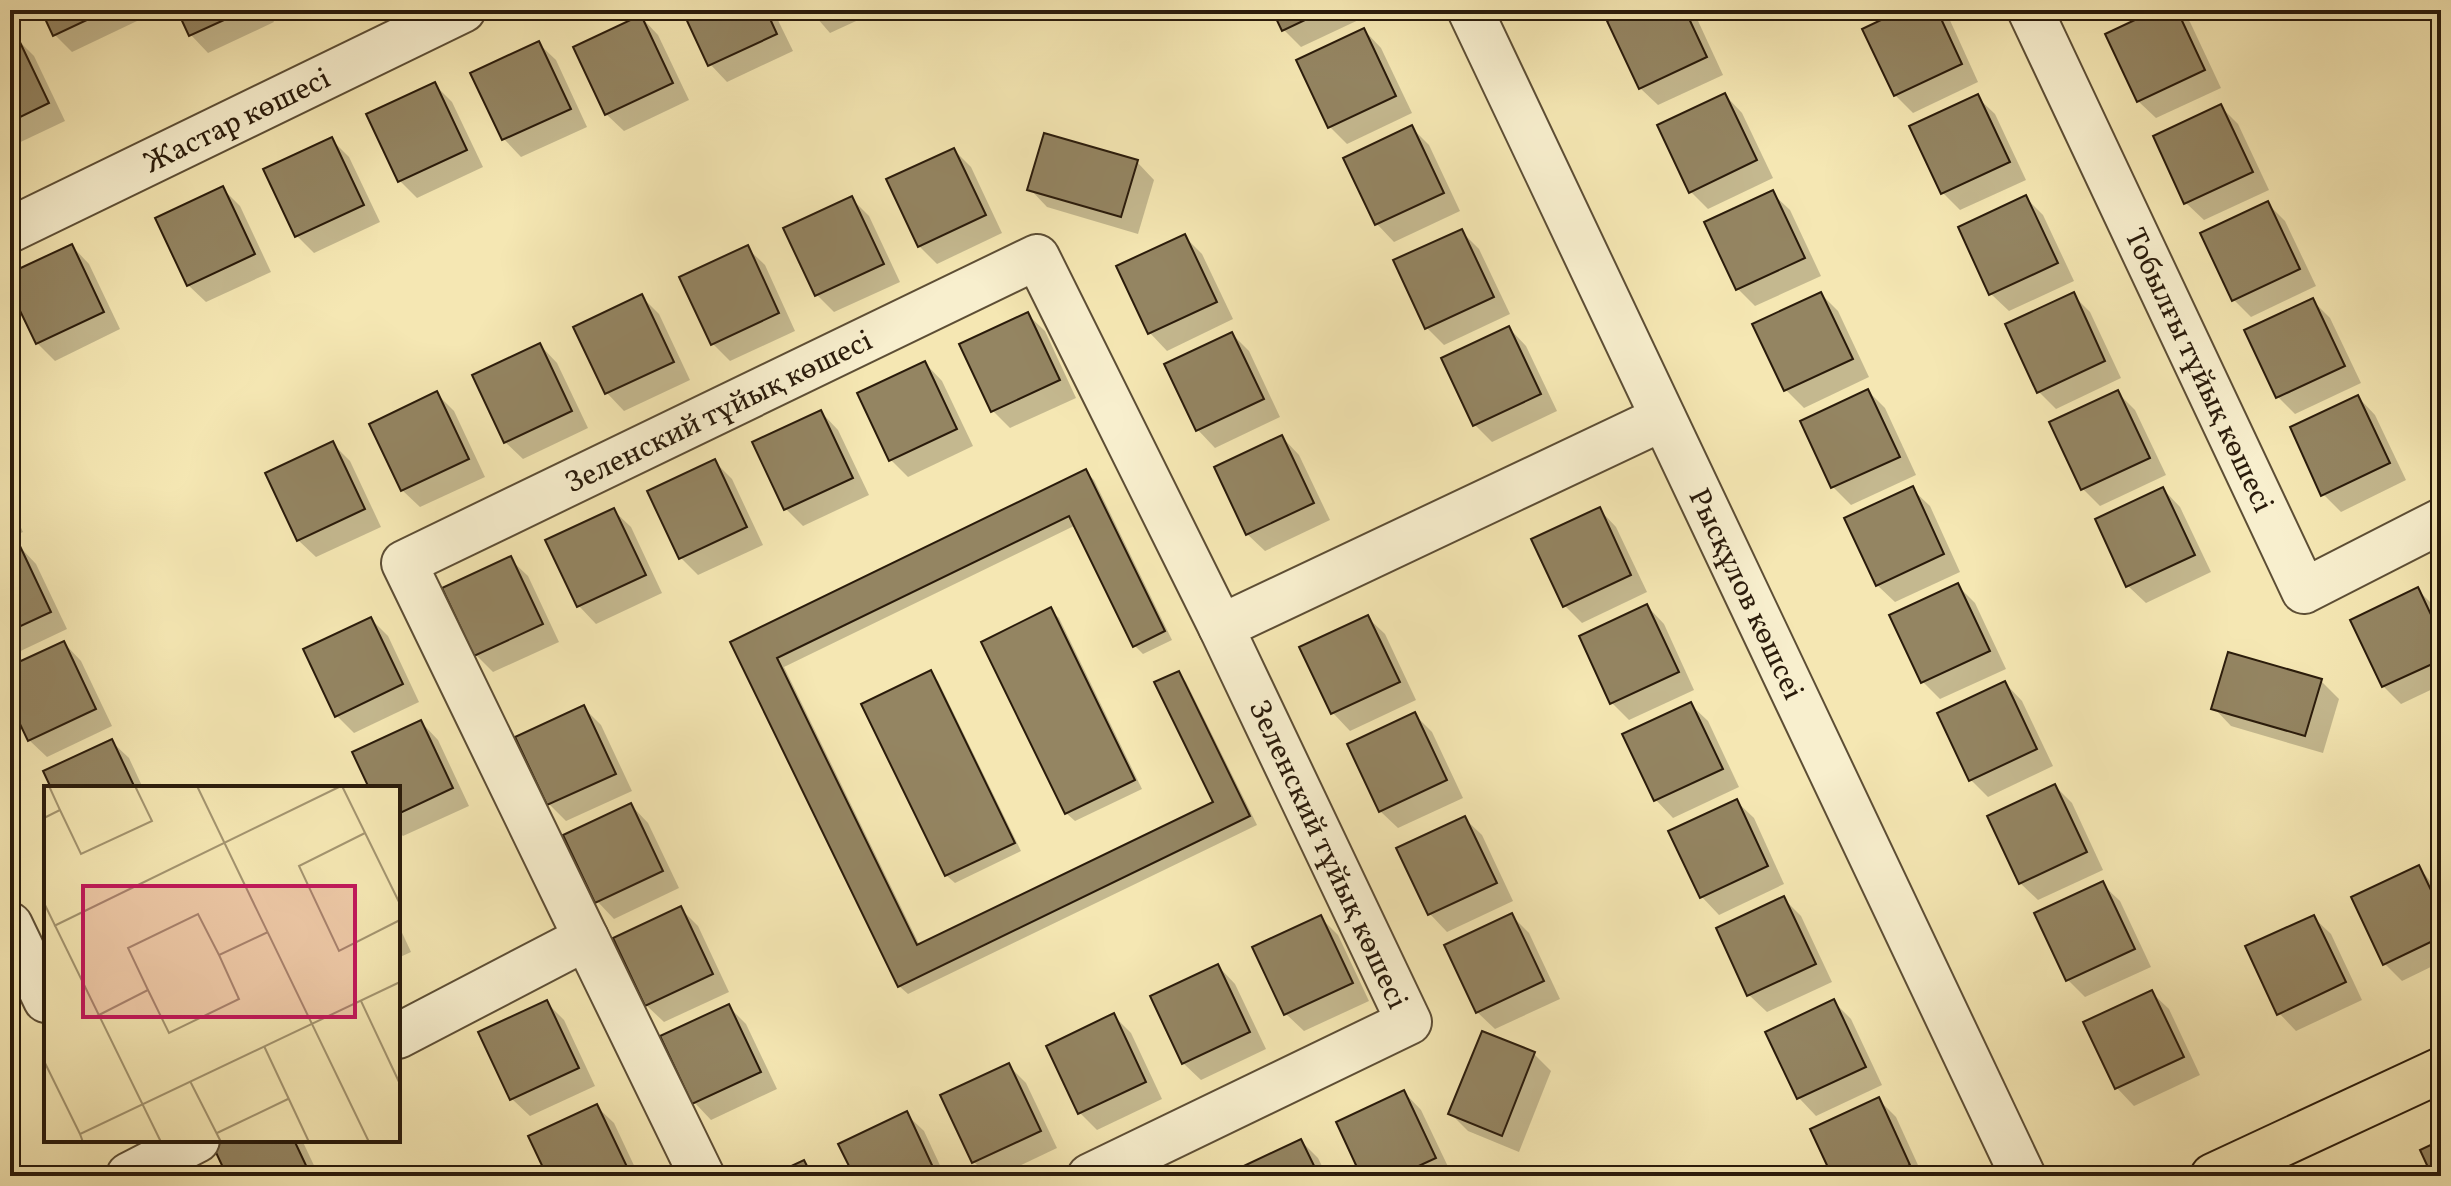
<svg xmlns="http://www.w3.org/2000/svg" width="2451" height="1186" font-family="Vollkorn,serif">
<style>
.shadow{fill:#0003}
.building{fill:#948562;stroke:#2a1b0b;stroke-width:2}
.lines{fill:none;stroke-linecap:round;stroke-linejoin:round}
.minor-casing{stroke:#5d4e35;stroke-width:48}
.major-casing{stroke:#2a1b0b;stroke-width:48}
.minor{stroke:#f8efce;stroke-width:44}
.major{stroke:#f5e7b3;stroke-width:44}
.labels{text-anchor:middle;stroke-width:8;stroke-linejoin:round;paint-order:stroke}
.street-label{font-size:30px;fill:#2a1b0b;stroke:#f8efce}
.inset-road{fill:none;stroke:#a49570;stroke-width:2}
.view{fill:#c2185b;fill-opacity:0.15;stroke:#c2185b;stroke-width:4}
.inset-edge{fill:none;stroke:#2a1b0b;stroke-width:4}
</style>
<rect width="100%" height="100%" fill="#f5e7b3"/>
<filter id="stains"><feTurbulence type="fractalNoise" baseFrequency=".0025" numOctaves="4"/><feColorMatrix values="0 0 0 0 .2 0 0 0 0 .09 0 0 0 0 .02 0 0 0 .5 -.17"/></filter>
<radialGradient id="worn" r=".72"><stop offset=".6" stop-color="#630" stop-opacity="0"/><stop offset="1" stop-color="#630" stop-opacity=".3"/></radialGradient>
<g class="shadow">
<path d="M43,10H132L137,21L72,52L55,35Z"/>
<path d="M179,10H268L274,22L208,53L191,35Z"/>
<path d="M684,10H773L793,51L727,82L710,64Z"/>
<path d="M810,10H880L830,33Z"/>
<path d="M1275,10H1364L1367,16L1301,47L1284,30Z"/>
<path d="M1636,10H1693L1723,75L1658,105L1640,88Z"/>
<path d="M1906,10H1941L1948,16L1978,82L1913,113L1895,95Z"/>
<path d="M2097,10H2132L2108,21Z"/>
<path d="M2161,10H2178L2190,22L2221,88L2156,118L2138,101Z"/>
<path d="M641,17L658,35L689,100L624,131L606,114Z"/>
<path d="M1364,30L1381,48L1412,113L1347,144L1329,126Z"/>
<path d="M16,38L34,56L65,121L10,147V41Z"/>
<path d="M538,43L556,60L587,127L521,157L504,139L473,74Z"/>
<path d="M434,84L452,102L483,167L417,198L400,181Z"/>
<path d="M1725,95L1742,113L1773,178L1708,209L1690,191Z"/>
<path d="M1977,97L1995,114L2026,180L1960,210L1943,193Z"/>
<path d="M2221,107L2238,124L2269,190L2204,220L2186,203Z"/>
<path d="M1411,127L1429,145L1460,211L1394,242L1377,224L1346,159Z"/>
<path d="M331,139L349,157L380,222L314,253L297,236Z"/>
<path d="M954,150L971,167L1002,233L937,264L919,246Z"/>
<path d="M1137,162L1154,180L1138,234L1047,207L1030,189Z"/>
<path d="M223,189L240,206L271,272L206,302L188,285Z"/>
<path d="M1772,193L1790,210L1821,276L1755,306L1738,289Z"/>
<path d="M851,198L869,216L900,282L834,312L817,295Z"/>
<path d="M2026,198L2043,215L2074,281L2009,311L1991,294L1960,228Z"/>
<path d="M2268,204L2285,221L2316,286L2251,317L2234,300Z"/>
<path d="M1461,231L1479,249L1510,314L1444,345L1427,328Z"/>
<path d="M1184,236L1202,254L1233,319L1167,351L1150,333L1119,267Z"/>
<path d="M72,246L89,264L120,329L55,361L37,343L10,285V275Z"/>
<path d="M747,248L765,265L795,331L730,361L713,344Z"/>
<path d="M1821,294L1838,311L1869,377L1804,408L1786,390L1755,325Z"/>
<path d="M2073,295L2090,312L2121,378L2056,409L2039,392Z"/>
<path d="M642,297L659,314L690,380L624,411L607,393L576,328Z"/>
<path d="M2312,300L2330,318L2361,383L2295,414L2278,397Z"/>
<path d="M1027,314L1045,331L1076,398L1010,428L993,411Z"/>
<path d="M1509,328L1526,346L1557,411L1492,442L1474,424Z"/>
<path d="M1232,334L1249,351L1280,417L1215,448L1198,430Z"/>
<path d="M540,345L557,363L588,428L523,459L505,442Z"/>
<path d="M925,363L942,381L973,446L908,477L890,459Z"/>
<path d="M1868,391L1885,408L1916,475L1851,505L1833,487L1802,422Z"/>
<path d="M2117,392L2135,410L2166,475L2100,506L2083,489Z"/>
<path d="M437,394L454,411L485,477L420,507L402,490Z"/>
<path d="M2358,397L2375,415L2406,480L2341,512L2323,494Z"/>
<path d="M821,412L838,430L869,495L803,526L786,509Z"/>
<path d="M1282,437L1299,455L1330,520L1265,551L1247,534Z"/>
<path d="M333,444L350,461L381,527L316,557L298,540Z"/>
<path d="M715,462L732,479L763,545L698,575L681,558Z"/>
<path d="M1086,472L1094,480L1172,640L1143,654L1134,645L1076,525L784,667L920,946L1215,803L1178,673L1186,682L1257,825L908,994L899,986L732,643Z"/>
<path d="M1912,489L1930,506L1960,572L1895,602L1877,585Z"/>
<path d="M2163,489L2180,507L2211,572L2146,603L2128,586Z"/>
<path d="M10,505L23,532L10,538Z"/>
<path d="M1599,509L1616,527L1647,592L1582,623L1565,606Z"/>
<path d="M613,510L631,527L662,593L596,624L579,606L548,541Z"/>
<path d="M19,546L36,564L67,629L10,656V550Z"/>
<path d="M510,559L528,576L559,642L493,672L476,655Z"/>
<path d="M1958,586L1975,603L2006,669L1940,699L1923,682Z"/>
<path d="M2418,590L2435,607L2441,619V685L2401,704L2383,686Z"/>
<path d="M1647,606L1664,624L1694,690L1629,720L1612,703Z"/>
<path d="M1050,610L1059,618L1142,789L1075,821L1066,813Z"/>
<path d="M1367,617L1385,634L1416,700L1350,731L1333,713Z"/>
<path d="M371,619L388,636L419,702L354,733L336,715Z"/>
<path d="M64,643L81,661L112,726L47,757L29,740L10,698V669Z"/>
<path d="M930,673L938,681L1021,851L955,883L946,875Z"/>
<path d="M2321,681L2339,699L2323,753L2231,726L2214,708Z"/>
<path d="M2005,683L2022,701L2053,766L1988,797L1971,780Z"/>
<path d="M1690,704L1708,721L1739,787L1673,818L1656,800L1625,735Z"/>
<path d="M584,708L601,725L632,791L566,821L549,804Z"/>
<path d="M1415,715L1432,732L1463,798L1398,828L1380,811Z"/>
<path d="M421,722L438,740L469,806L403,836L398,831V788H372Z"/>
<path d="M111,741L129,758L143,788H54Z"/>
<path d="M2055,786L2072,803L2103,870L2038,900L2020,883Z"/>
<path d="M1736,801L1754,818L1784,884L1719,915L1702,897Z"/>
<path d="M631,805L648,823L679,888L614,919L597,901Z"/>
<path d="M1464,818L1482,835L1513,901L1447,932L1430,914L1399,849Z"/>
<path d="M2419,867L2441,895V962L2402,981L2384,963Z"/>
<path d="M2102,884L2120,901L2151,967L2085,997L2068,980Z"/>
<path d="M1784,899L1801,916L1832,982L1767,1012L1749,995Z"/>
<path d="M681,909L698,926L729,992L664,1022L646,1005Z"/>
<path d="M1512,916L1529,933L1560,999L1495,1029L1477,1012Z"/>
<path d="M2313,917L2331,934L2362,1000L2296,1031L2279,1013Z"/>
<path d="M1321,918L1338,935L1369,1001L1304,1031L1286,1014L1255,948Z"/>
<path d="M398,924L411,952L398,958Z"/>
<path d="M1218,966L1235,984L1266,1049L1201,1080L1183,1063Z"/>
<path d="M2151,992L2169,1009L2200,1075L2134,1106L2117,1088Z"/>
<path d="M1833,1001L1851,1019L1882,1085L1816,1116L1799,1098L1768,1033Z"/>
<path d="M547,1003L564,1020L595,1086L530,1116L512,1099Z"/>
<path d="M728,1006L746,1024L777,1089L711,1120L694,1102Z"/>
<path d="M1114,1016L1131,1033L1162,1099L1097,1130L1079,1112Z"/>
<path d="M1534,1054L1551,1071L1519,1152L1468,1131L1451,1114Z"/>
<path d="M1008,1065L1026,1083L1057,1148L998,1176H988L974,1162Z"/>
<path d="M1404,1092L1421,1110L1452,1175L1363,1176Z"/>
<path d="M1879,1100L1896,1117L1923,1176H1834Z"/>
<path d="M596,1106L614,1123L639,1176H549Z"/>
<path d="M906,1114L924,1131L945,1176H856Z"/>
<path d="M226,1140H302L319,1176H229Z"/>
<path d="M1301,1141L1318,1158L1327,1176H1238Z"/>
<path d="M10,1158L18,1176H10Z"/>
<path d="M420,1170L425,1176H407Z"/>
</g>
<g class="building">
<path d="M41,10H108L53,36Z"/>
<path d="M177,10H246L189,36Z"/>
<path d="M682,10H766L777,34L708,66Z"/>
<path d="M1272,10H1326L1282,31Z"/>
<path d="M1631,10H1685L1707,57L1639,89L1607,21Z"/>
<path d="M1902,10H1937L1962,64L1894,96L1862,29Z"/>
<path d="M2156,10H2177L2205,70L2137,102L2105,34Z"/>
<path d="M641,15L673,83L605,115L573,47Z"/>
<path d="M1364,28L1396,96L1328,128L1296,60Z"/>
<path d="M17,36L49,103L10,122V39Z"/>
<path d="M539,41L571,109L502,140L470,73Z"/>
<path d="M435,82L467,150L398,182L366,114Z"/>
<path d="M1725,93L1757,160L1689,193L1657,125Z"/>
<path d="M1978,94L2010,162L1941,194L1909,126Z"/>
<path d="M2221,104L2253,172L2184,204L2153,136Z"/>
<path d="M1412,125L1444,193L1375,225L1343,158Z"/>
<path d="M1044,133L1138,160L1121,217L1027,190Z"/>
<path d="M332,137L364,205L295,237L263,169Z"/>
<path d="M954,148L986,215L918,247L886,179Z"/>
<path d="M223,186L255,254L187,286L155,218Z"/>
<path d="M1773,190L1805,258L1736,290L1704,222Z"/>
<path d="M2026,195L2058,263L1989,295L1958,227Z"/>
<path d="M852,196L884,264L815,296L783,228Z"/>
<path d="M2268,201L2300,269L2232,301L2200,233Z"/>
<path d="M1462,229L1494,297L1425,329L1393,260Z"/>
<path d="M1185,234L1217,302L1148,334L1116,266Z"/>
<path d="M72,244L104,312L36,344L10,290V273Z"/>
<path d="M748,245L779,313L711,345L679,277Z"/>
<path d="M1821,292L1853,359L1784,391L1752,324Z"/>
<path d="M2074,292L2105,361L2037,393L2005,324Z"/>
<path d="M642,294L674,362L605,394L573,327Z"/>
<path d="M2313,298L2345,366L2276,398L2244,330Z"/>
<path d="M1028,312L1060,380L991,412L959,344Z"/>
<path d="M1509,326L1541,394L1473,426L1441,358Z"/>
<path d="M1232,332L1264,399L1196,431L1164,364Z"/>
<path d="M540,343L572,411L504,443L472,375Z"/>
<path d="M925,361L957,429L889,461L857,393Z"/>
<path d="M1868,389L1900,457L1831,488L1800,421Z"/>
<path d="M2118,390L2150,458L2081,490L2049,422Z"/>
<path d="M437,391L469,459L401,491L369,424Z"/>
<path d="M2358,395L2390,463L2321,496L2290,427Z"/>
<path d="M821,410L853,478L784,510L752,442Z"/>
<path d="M1282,435L1314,503L1246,535L1214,467Z"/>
<path d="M333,441L365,509L297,541L265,473Z"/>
<path d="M715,459L747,527L679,559L647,491Z"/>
<path d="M1086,469L1165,631L1133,647L1069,516L777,658L917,945L1213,802L1154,682L1179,671L1250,816L898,987L730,642Z"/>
<path d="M1913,486L1944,554L1876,586L1844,518Z"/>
<path d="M2163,487L2195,555L2126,587L2095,519Z"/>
<path d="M1600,507L1631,575L1563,607L1531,539Z"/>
<path d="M614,508L646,575L577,607L545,540Z"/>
<path d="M19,544L51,612L10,631V548Z"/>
<path d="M511,556L543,624L474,656L442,588Z"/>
<path d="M1958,583L1990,651L1921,683L1889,615Z"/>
<path d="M2418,587L2441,636V660L2382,687L2350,620Z"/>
<path d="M1647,604L1679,672L1610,704L1579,636Z"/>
<path d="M1051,607L1135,780L1065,814L981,642Z"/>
<path d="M1368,615L1400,682L1331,714L1299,647Z"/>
<path d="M371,617L403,684L335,717L303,649Z"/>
<path d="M64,641L96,709L28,741L10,703V666Z"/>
<path d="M2228,652L2322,679L2305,736L2211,709Z"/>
<path d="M931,670L1015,843L945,876L861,704Z"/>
<path d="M2005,681L2037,749L1969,781L1937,713Z"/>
<path d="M1691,702L1723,769L1654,801L1622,734Z"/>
<path d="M584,705L616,774L547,805L515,737Z"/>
<path d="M1415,712L1447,780L1379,812L1347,744Z"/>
<path d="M421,720L453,788L398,814V788H369L352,752Z"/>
<path d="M112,739L135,788H51L43,771Z"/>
<path d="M2055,784L2087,852L2019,884L1987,816Z"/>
<path d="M1737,799L1768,866L1700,898L1668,831Z"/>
<path d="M631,803L663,871L595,903L563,835Z"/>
<path d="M1465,816L1497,883L1428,915L1396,848Z"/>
<path d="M2419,865L2441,911V937L2383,965L2351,897Z"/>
<path d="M2103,881L2135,949L2066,981L2034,913Z"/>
<path d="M1784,896L1816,964L1747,996L1716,928Z"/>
<path d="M681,906L713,974L645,1006L613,938Z"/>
<path d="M1512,913L1544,981L1476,1013L1444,945Z"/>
<path d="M1321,915L1353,983L1284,1015L1252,947Z"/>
<path d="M2314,915L2346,982L2277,1015L2245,946Z"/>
<path d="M1218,964L1250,1032L1182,1064L1150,996Z"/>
<path d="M2152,990L2184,1057L2115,1089L2083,1022Z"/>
<path d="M1834,999L1866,1067L1797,1099L1765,1032Z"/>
<path d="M547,1000L579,1068L510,1100L478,1032Z"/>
<path d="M729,1004L761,1072L692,1104L660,1036Z"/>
<path d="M1114,1013L1146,1082L1078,1114L1046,1046Z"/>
<path d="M1482,1031L1535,1052L1502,1136L1448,1114Z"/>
<path d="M1009,1063L1041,1131L972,1163L940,1095Z"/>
<path d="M1404,1090L1436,1158L1397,1176H1361L1336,1122Z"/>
<path d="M1879,1097L1910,1165L1887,1176H1832L1810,1129Z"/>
<path d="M597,1104L629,1171L619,1176H547L528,1136Z"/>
<path d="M907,1111L937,1176H854L838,1144Z"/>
<path d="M1301,1139L1319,1176H1235L1233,1171Z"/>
<path d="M221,1140H294L311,1176H227L212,1144Z"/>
<path d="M2441,1140V1176H2432L2420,1150Z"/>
<path d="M804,1160L812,1176H770Z"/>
</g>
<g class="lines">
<defs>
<g id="minor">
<path id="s1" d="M1470,10L2023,1176"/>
<path id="s2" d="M2030,10L2304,591L2441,521"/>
<path id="s3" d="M10,230L463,10"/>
<path d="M10,925L46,1000"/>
<path d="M586,938L702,1176"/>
<path id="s4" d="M398,1036L586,938L404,563L1037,257L1221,627"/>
<path d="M129,1175L197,1140"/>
<path d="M1090,1176L1409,1022L1221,627L1663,418"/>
</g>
<path id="major" d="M2213,1176L2441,1070"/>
</defs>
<use href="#minor" class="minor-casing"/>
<use href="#major" class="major-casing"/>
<use href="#minor" class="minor"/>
<use href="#major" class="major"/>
</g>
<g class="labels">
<g class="street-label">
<text dy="10" stroke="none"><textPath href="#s3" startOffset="252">Жастар көшесі</textPath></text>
<text dy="10" stroke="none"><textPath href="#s2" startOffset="398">Тобылғы тұйық көшесі</textPath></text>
<text dy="10" stroke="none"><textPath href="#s4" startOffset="978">Зеленский тұйық көшесі</textPath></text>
<text dy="10" stroke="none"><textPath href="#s1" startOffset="646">Рысқұлов көшсеі</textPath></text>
<text transform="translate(1329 854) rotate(65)" y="10">Зеленский тұйық көшесі</text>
</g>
</g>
<g transform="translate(44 786)">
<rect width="356" height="356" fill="#f5e7b3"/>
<path class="inset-road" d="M153,0L325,356M298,0L356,118M16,24L37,68L108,35L91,0M0,32L16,24L5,0M321,47L255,80L295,165L356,134M0,117L117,356M10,140L297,0M104,204L125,247L195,213L175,169L224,146M317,215L356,298M53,230L104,204L84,162L154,128L175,169M220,260L265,356M0,275L36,348M146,295L177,356M173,347L244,313M39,356L36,348L356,196"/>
<path class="view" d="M39,100H311V231H39Z"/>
<rect width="356" height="356" class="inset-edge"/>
</g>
<rect width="2451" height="1186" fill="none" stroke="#f5e7b3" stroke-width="40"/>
<rect x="12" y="12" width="2427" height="1162" fill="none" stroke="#2a1b0b" stroke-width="4"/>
<rect x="20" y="20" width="2411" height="1146" fill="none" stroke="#2a1b0b" stroke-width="2"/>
<rect width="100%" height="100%" filter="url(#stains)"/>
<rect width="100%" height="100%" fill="url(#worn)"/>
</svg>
